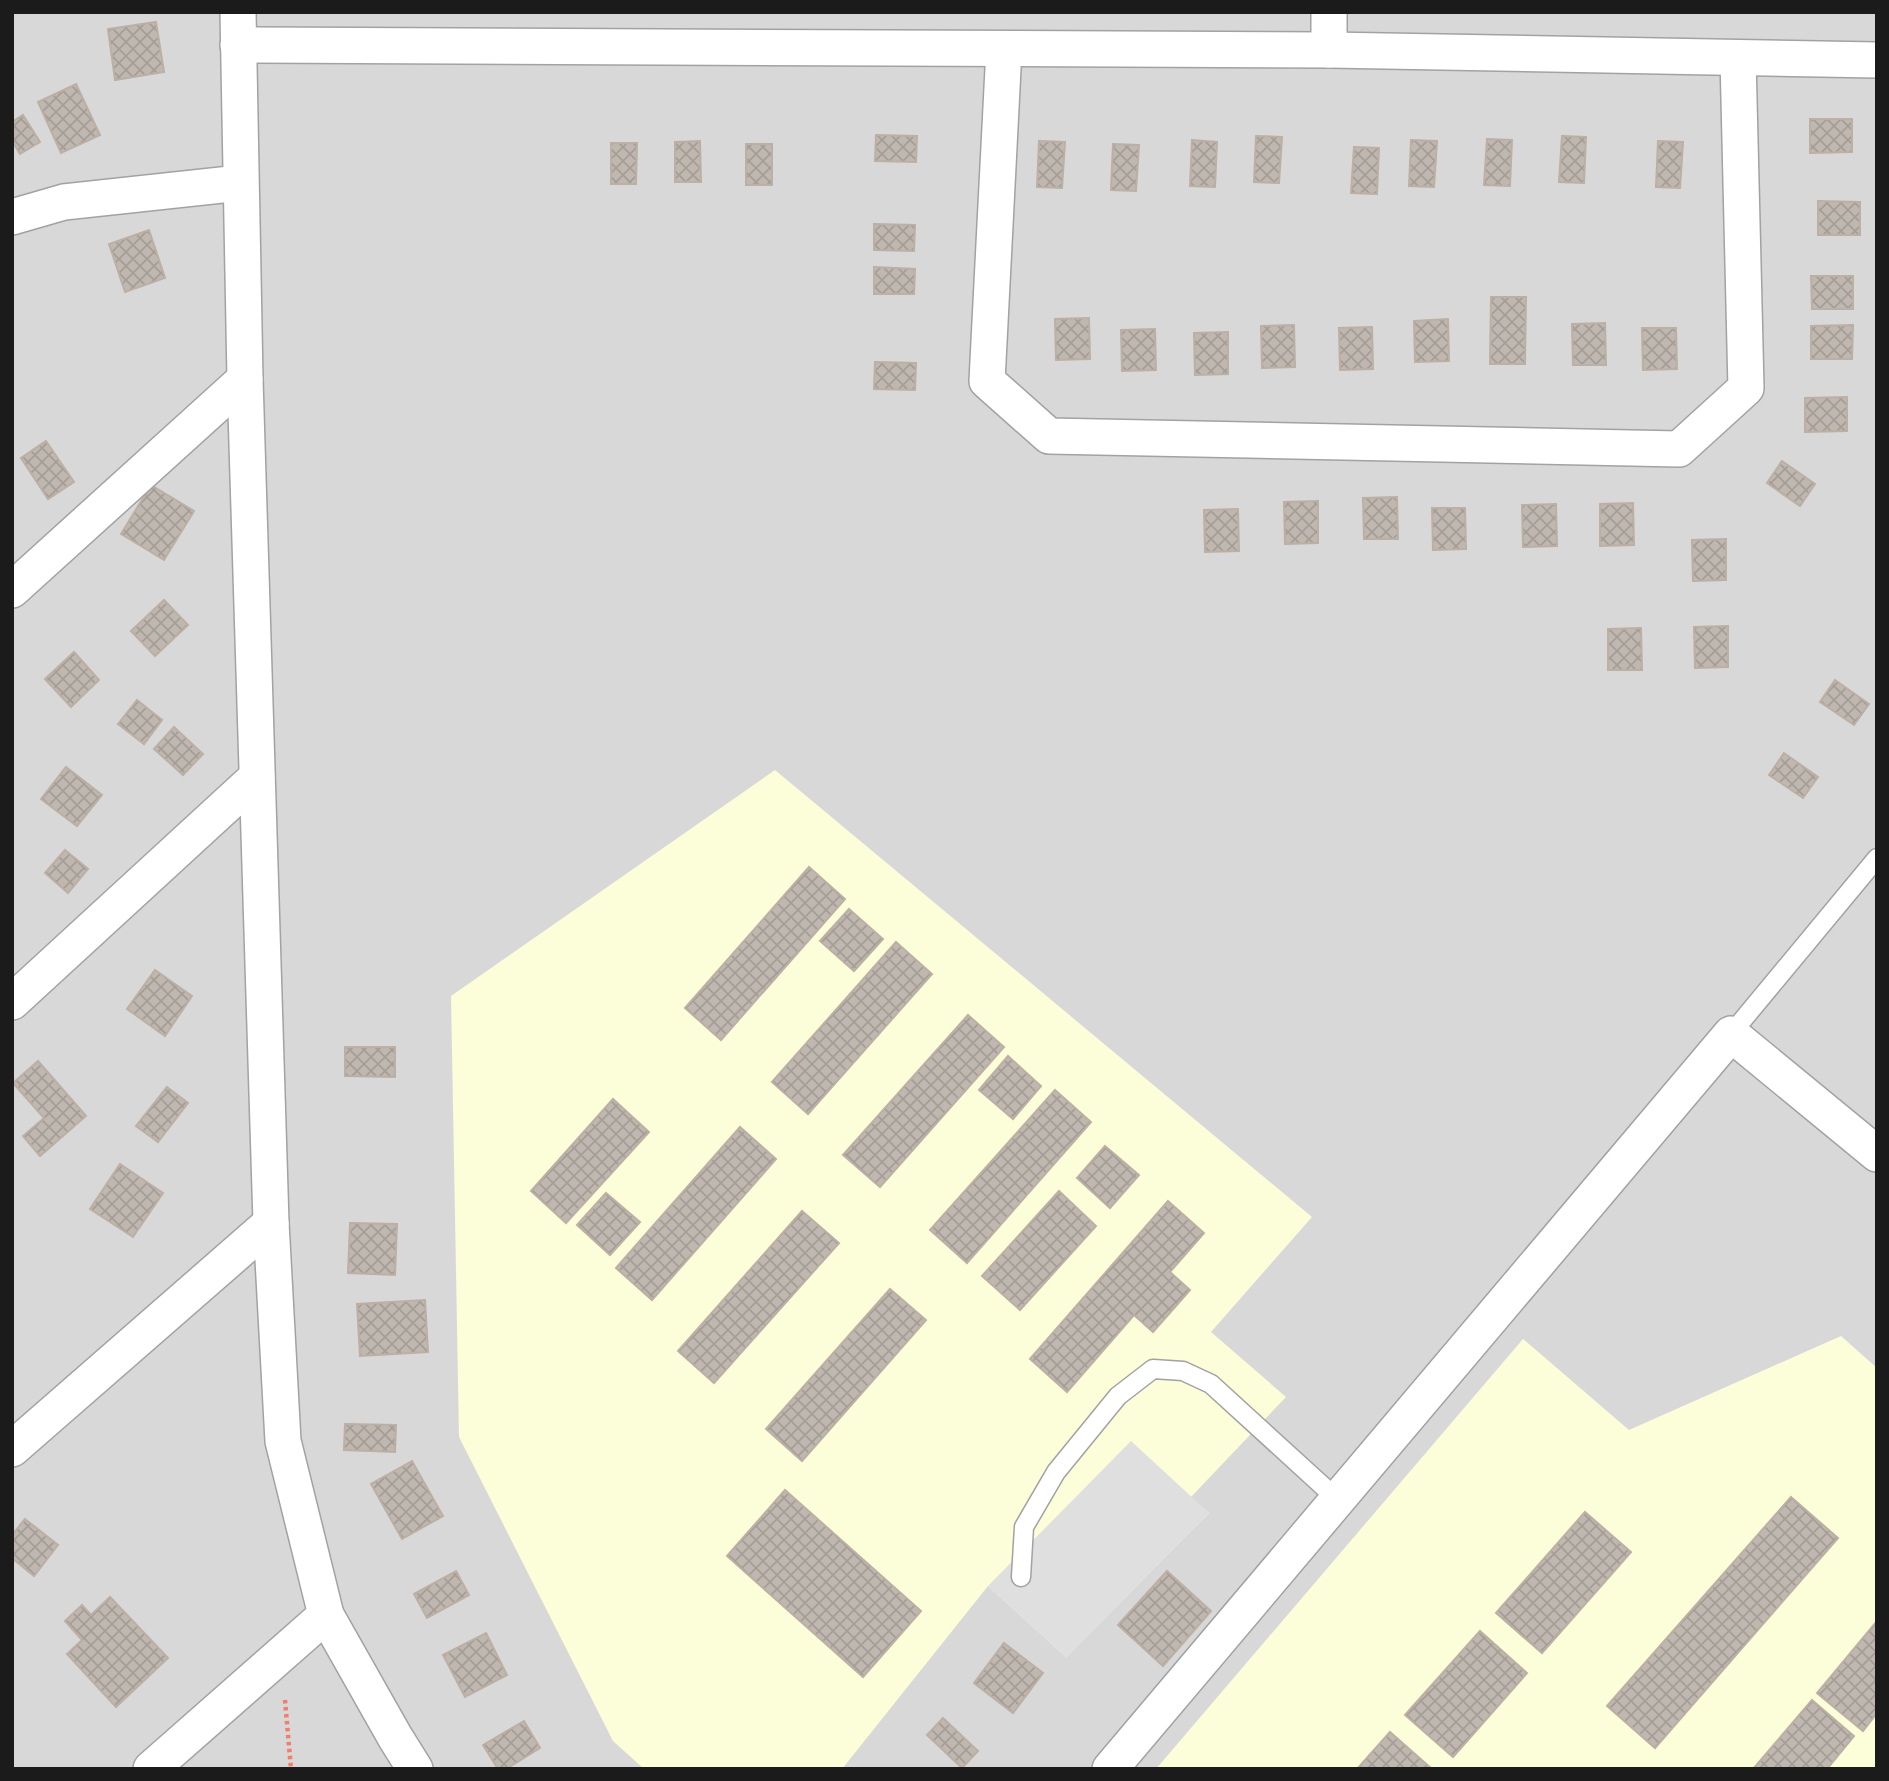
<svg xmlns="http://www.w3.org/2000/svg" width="1889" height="1781" font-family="'Asap Condensed',sans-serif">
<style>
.residential{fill:#d9d8d8}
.education{fill:#fcfdd9}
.parking{fill:#dfdfdf}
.building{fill:url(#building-cross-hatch);stroke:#bcafa4;stroke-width:2}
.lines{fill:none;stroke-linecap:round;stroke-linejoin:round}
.lane-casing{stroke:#a2a2a2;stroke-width:21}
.street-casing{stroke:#a2a2a2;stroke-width:38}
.path{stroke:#f17e6c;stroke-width:4.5;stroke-dasharray:3.5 3.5;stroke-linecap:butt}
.lane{stroke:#fff;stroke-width:18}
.street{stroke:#fff;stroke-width:35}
</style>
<defs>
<pattern id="building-cross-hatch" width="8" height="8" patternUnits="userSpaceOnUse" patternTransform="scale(1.75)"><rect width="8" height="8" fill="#c0b8b0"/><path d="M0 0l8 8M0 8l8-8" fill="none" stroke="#a49e97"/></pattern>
</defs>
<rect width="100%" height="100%" fill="#ece8e1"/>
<rect class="residential" x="12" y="12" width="1865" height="1757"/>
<g class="education">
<path d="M775,770L1312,1217L1211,1332L1286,1397L1191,1497L1209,1513L1066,1657L988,1586L842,1769H644L613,1741L459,1437L451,996Z"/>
<path d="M1841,1336L1877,1368V1769H1156L1523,1339L1629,1430Z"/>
</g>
<path class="parking" d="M1131,1441L1209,1513L1066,1657L988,1586Z"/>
<g class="building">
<path d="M156,22L164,72L115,80L108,29Z"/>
<path d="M76,84L100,135L61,153L38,102Z"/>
<path d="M23,115L40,142L20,154L12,141V122Z"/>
<path d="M1810,119H1852V152L1810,153Z"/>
<path d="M876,135L917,136L916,162L875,161Z"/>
<path d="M1256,136L1282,137L1279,183L1254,182Z"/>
<path d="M1562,136L1586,137L1584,183L1559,182Z"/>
<path d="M1487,139L1512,140L1510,186L1484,185Z"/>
<path d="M1192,140L1217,142L1215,187L1190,186Z"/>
<path d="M1411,140L1437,141L1434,187L1409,186Z"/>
<path d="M700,141L701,182H675V142Z"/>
<path d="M1039,141L1065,142L1062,188L1037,187Z"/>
<path d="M1658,141L1683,142L1680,188L1656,187Z"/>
<path d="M611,143H637L636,184H611Z"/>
<rect x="746" y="144" width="26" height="41"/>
<path d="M1113,144L1139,145L1136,191L1111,190Z"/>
<path d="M1354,147L1379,148L1377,194L1351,193Z"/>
<path d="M1818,201L1860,202V235H1818Z"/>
<path d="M874,224L915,225L914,251L874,250Z"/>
<path d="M149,230L165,278L125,292L109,244Z"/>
<path d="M874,267L915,269L914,294H874Z"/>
<path d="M1811,276H1853V309H1812Z"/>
<path d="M1491,297H1526L1525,364H1490Z"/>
<path d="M1089,318L1090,359L1056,360L1055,319Z"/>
<path d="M1448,319L1449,361L1415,362L1414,321Z"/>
<path d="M1605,323L1606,365H1573L1572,324Z"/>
<path d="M1294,325L1295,367L1262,368L1261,326Z"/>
<path d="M1853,325L1852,359H1811V326Z"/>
<path d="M1372,327L1373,369L1340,370L1339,328Z"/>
<path d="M1642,328H1676L1677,369L1643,370Z"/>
<path d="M1155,329L1156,370L1122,371L1121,330Z"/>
<path d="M1228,332V374L1195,375L1194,333Z"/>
<path d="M875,362L916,363L915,390L874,389Z"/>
<path d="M1847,397V431L1805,432V398Z"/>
<path d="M46,441L74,482L48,499L21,458Z"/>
<path d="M1782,461L1815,484L1800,506L1767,483Z"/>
<path d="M151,485L194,511L164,560L121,534Z"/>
<path d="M1397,497L1398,539H1364L1363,498Z"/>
<path d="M1318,501V543L1285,544L1284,502Z"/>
<path d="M1633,503L1634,545L1600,546V504Z"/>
<path d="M1556,504L1557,546L1523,547L1522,505Z"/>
<path d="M1432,508H1465L1466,549L1433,550Z"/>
<path d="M1238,509L1239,551L1205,552L1204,510Z"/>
<path d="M1726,539V580L1693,581L1692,540Z"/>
<path d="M164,600L188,625L155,656L131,631Z"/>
<path d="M1728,626V667L1695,668L1694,627Z"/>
<path d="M1641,628L1642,670H1608V629Z"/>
<path d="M74,652L99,680L71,707L45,679Z"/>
<path d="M1835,680L1869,704L1854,725L1820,702Z"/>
<path d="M137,700L162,720L144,744L118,724Z"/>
<path d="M174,727L203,754L183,775L154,749Z"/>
<path d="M1784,753L1818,777L1803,798L1769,775Z"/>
<path d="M66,767L102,795L77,826L41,799Z"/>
<path d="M65,850L88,869L68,893L45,873Z"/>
<path d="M809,867L845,899L721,1040L685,1008Z"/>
<path d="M849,909L883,939L854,971L820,941Z"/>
<path d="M896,942L932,974L808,1114L772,1082Z"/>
<path d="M155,970L192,996L165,1036L127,1009Z"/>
<path d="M968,1015L1004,1047L880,1187L843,1155Z"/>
<path d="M345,1047H395V1077L345,1076Z"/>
<path d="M1008,1056L1041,1086L1013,1119L979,1090Z"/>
<path d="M38,1061L86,1116L40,1156L23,1136L44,1118L13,1083Z"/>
<path d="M167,1087L188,1103L158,1142L136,1126Z"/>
<path d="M1055,1090L1091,1122L967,1263L930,1230Z"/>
<path d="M613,1099L649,1132L566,1223L531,1191Z"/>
<path d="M740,1127L776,1159L652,1300L616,1268Z"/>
<path d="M1105,1146L1139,1175L1110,1208L1077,1178Z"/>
<path d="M120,1164L163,1193L133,1237L90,1209Z"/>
<path d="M1059,1191L1096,1226L1020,1310L982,1276Z"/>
<path d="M606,1193L640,1222L610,1255L577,1225Z"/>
<path d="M1168,1201L1204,1233L1170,1272L1190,1290L1153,1332L1134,1315L1067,1392L1030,1359Z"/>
<path d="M802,1211L839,1243L714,1383L678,1351Z"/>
<path d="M350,1223L397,1224L395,1275L348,1273Z"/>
<path d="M890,1289L926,1320L802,1461L766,1429Z"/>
<path d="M425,1300L428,1352L360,1356L357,1304Z"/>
<path d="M345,1424L396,1425L395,1452L344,1450Z"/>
<path d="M412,1461L443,1516L402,1539L371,1484Z"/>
<path d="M785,1490L921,1611L863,1677L727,1556Z"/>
<path d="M1791,1497L1838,1538L1655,1748L1607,1706Z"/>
<path d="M1585,1512L1631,1552L1542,1653L1496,1613Z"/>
<path d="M25,1519L58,1545L34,1576L12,1558V1535Z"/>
<path d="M456,1571L469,1595L427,1618L414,1594Z"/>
<path d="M1167,1571L1211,1611L1163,1666L1118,1625Z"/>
<path d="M110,1597L168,1658L116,1707L67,1654L82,1640L65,1621L82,1605L91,1615Z"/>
<path d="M1877,1621V1713L1863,1731L1817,1693Z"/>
<path d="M1480,1631L1527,1673L1453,1757L1405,1715Z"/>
<path d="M486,1633L507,1675L465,1697L443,1655Z"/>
<path d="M1004,1643L1043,1673L1013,1713L974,1683Z"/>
<path d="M1812,1700L1854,1736L1827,1769H1753Z"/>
<path d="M943,1718L978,1751L962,1768L927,1735Z"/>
<path d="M524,1721L540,1748L506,1769H498L483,1745Z"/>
<path d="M1390,1732L1432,1769H1357Z"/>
</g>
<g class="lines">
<defs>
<g id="lane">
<path d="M1731,1034L1877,858"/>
<path d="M1021,1577L1024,1527L1056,1472L1118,1396L1153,1369L1183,1371L1211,1384L1337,1499"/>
</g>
<g id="street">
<path d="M238,12L245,379L271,1223L283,1441L326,1615L395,1737L415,1769"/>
<path d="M1329,12V50"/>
<path d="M238,45L1329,50L1877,60"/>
<path d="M1004,49L987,381L1049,436L1679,449L1746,388L1738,58"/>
<path d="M12,217L64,202L240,183"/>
<path d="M12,590L245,379"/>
<path d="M12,1002L257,777"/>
<path d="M12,1449L271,1223"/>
<path d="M151,1769L326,1615"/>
<path d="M1110,1769L1731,1034L1877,1154"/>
</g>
</defs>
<use href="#lane" class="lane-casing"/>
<use href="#street" class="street-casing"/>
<path class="path" d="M285,1700L291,1769"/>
<use href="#lane" class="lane"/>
<use href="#street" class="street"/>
</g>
<rect width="1889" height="1781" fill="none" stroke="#1b1b1b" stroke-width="28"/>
</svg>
